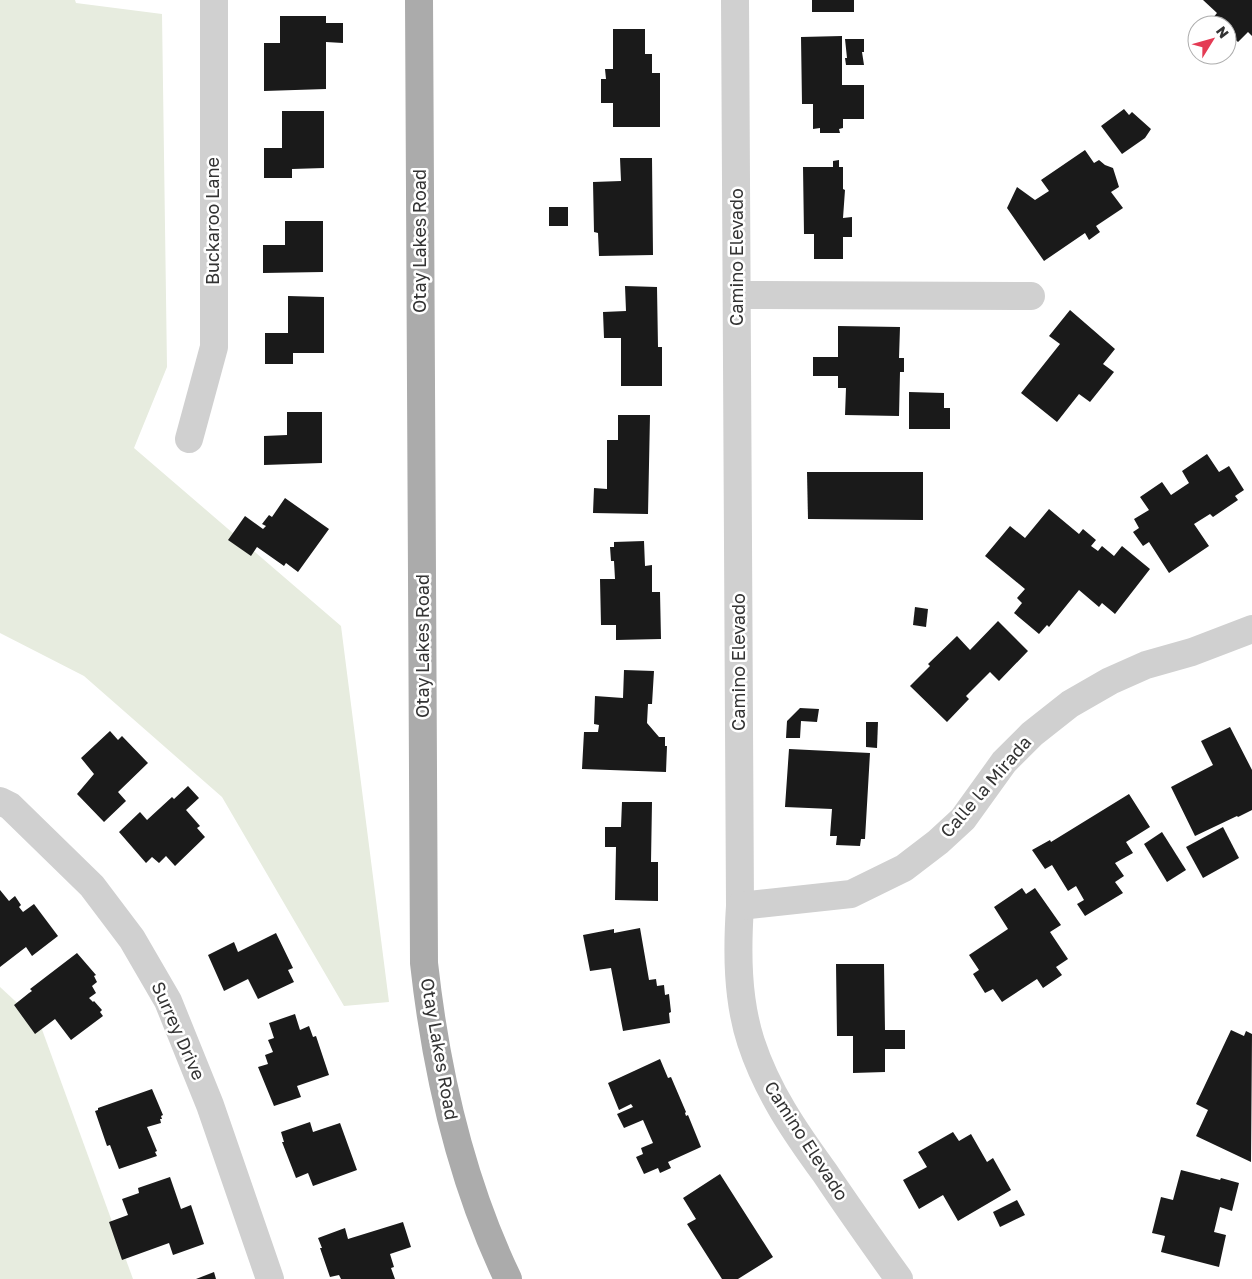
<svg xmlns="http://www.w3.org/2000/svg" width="1252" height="1279" font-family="'Golos Text',sans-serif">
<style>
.green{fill:#e7ecdf}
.building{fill:#1a1a1a}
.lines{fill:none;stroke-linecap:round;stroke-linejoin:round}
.minor{stroke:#d0d0d0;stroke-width:28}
.major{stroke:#ababab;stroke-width:28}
.labels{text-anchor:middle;stroke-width:5;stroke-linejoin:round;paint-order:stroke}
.street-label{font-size:18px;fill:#333;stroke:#fff}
</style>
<rect width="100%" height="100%" fill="#fff"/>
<g class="green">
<path d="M0,0H75L76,3L162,14L167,367L134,448L341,626L389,1002L344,1006L222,797L84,676L0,633Z"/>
<path d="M0,987L40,1024L133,1279H0Z"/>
</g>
<g class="building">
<rect x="812" y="0" width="42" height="12"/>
<path d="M1203,0H1252V36L1248,32L1238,42L1227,32V25H1219L1212,19L1217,13Z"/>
<path d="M280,16H326V23H343V43L326,42V89L264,91V43H280Z"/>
<path d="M613,29H645V54H652V73H660V127H613V103H601V79H606L605,69H613Z"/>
<path d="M842,36V85H864V119H843V128L839,129L840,133H820V128L813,129V104H802L801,37Z"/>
<path d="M845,39H864V52H862L864,65H846L845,58H847Z"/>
<path d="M1124,109L1129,115L1132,112L1151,129L1145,138L1122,154L1101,126Z"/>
<path d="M282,111H324V168L292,169V178H264V148H282Z"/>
<path d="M1085,150L1094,163L1099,160L1105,165L1113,168L1119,187L1111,192L1123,208L1096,226L1100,232L1089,240L1085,233L1044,261L1007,208L1017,187L1035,200L1049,191L1041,180Z"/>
<path d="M620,158H652L653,255L599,256L598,233L594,232L593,182L621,181Z"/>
<path d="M839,160V167H843V189L845,190L843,218L852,217V237H843V259H814V234H804L803,167H833V161Z"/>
<rect x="549" y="207" width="19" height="19"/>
<path d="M285,221H323V272L263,273V245H285Z"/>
<path d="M625,286L657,287L658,347H662V386H621V338H604L603,312L626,311Z"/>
<path d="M288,296L324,297V353H293V364H265V333H288Z"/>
<path d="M1070,310L1115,349L1103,364L1114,372L1090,402L1079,394L1057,422L1021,393L1060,344L1049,336Z"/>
<path d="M838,326L900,327L899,358H904V372H900L899,416L845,415L846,388H838V376H813V357H838Z"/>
<path d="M909,392L944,393V408H950V429H909Z"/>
<path d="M287,412H322V463L264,465V436L287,435Z"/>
<path d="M618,415H650L648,514L593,513L594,488L607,489V440H618Z"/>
<path d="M1207,454L1219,472L1229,466L1244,490L1235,496L1238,500L1213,517L1210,514L1194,524L1209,546L1169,573L1149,542L1143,546L1133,532L1139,528L1134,519L1149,510L1140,497L1162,482L1171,495L1189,483L1182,471Z"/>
<path d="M807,472H923V520L808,519Z"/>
<path d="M285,498L329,529L298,572L286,563L284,566L257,547L251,556L228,540L245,516L263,529L266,526L262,524L269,515L272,517Z"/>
<path d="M1049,509L1079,534L1083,529L1096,540L1091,546L1098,551L1102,546L1114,556L1122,546L1150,569L1115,614L1102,603L1099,607L1079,590L1049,627L1047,625L1039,634L1014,613L1022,603L1017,598L1025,589L985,556L1010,526L1025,538Z"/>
<path d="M644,541L645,566L652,565V592H660L661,639L616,640V625H601L600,579H615L614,561H611L610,547H614V542Z"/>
<path d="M915,607L928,609L926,627L913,625Z"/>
<path d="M998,621L1028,651L999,681L990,672L966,696L969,699L947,722L910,686L930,666L928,664L957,636L970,650Z"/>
<path d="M624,670L654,671L652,704H648L647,723L659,737H665V746H667L666,772L582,769L584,732H598L599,725L594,724L595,696L623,698Z"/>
<path d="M800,708L819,709L817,722L801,721L800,738H786L787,721Z"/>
<path d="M866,722H878L877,748L866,747Z"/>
<path d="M1230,727L1252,770V810L1238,817L1237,816L1195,836L1171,787L1213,765L1201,741Z"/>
<path d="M110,731L118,740L122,736L148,763L118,792L126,801L104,822L77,794L94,774L81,758Z"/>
<path d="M789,749L870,753L865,839H861L860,846L836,845L837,836H830L832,809L785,807Z"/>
<path d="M188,786L199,798L186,810L200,826L197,828L205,837L175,866L166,856L159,863L152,857L146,863L119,832L140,812L147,820L172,797L174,799Z"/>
<path d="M1129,794L1150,827L1126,842L1133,853L1115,863L1124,876L1115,882L1123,893L1085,916L1077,904L1084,900L1076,886L1068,891L1052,865L1045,869L1032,850L1050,840L1051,842Z"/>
<path d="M622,802H652L651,862H658V901L615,900L616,847H605V827H621Z"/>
<path d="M1223,827L1239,858L1203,878L1186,847Z"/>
<path d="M1162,832L1186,870L1167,882L1144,844Z"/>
<path d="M1022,888L1026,894L1035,888L1061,925L1050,932L1068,959L1056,967L1062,975L1043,988L1037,979L1002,1002L993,989L985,993L973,974L979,970L969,955L1008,929L994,907Z"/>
<path d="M0,890L9,901L15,896L21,905L19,907L23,912L34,904L58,936L32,956L26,947L0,967Z"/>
<path d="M640,928L649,980L656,979L657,986L664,985L665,995L669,994L671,1012L669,1013L670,1023L623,1031L611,968L590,971L583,935L614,929V933Z"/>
<path d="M276,933L293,968L288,970L294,982L258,999L248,979L224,991L208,955L234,942L238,952Z"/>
<path d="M77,953L96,975L94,976L97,982L92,986L96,993L89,998L93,1002L94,1001L102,1010L100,1012L103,1016L71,1040L55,1019L35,1034L14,1005L29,993L32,991L30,989Z"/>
<path d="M836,964H884L885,1030H905V1049H885V1072L853,1073V1036H837Z"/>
<path d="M295,1014L300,1030L309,1026L313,1037L316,1036L329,1075L297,1086L301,1097L274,1106L258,1067L268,1064L265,1055L273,1052L268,1040L274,1038L269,1023Z"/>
<path d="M1231,1030L1244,1036L1246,1031L1252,1034L1251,1162L1196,1136L1208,1110L1196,1104Z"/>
<path d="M660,1059L668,1078L671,1077L686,1112L685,1113L686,1116L688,1115L701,1147L668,1162L671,1168L660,1173L658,1168L644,1174L636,1157L643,1154L641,1148L653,1143L643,1120L624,1128L617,1114L633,1107L631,1104L619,1110L608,1083Z"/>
<path d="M152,1089L163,1115L161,1116L162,1119H160L161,1123L147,1127L157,1151L155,1152L157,1156L119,1169L110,1145L107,1146L95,1111L98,1110V1108Z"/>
<path d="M310,1122L313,1132L340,1123L357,1170L313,1186L308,1173L296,1178L282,1142H284L281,1132Z"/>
<path d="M953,1132L959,1141L971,1134L987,1162L993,1158L1011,1190L958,1221L943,1195L919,1209L903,1180L927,1167L918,1152Z"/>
<path d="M1181,1170L1220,1180L1221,1178L1239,1183L1232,1211L1220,1207L1214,1232L1226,1235L1219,1267L1161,1252L1165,1236L1152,1233L1161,1197L1173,1200Z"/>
<path d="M720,1174L773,1257L738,1279H722L687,1224L696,1219L683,1198Z"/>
<path d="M170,1177L181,1209L191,1205L204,1244L173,1255L169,1243L122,1260L109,1222L128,1215L122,1199L139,1193L138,1188Z"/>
<path d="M1017,1200L1025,1215L1000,1227L993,1212Z"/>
<path d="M403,1222L411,1247L390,1254L394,1267L391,1268L395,1279H341L339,1275L330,1277L320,1248H322L318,1238L345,1228L348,1239Z"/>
<path d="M214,1272L216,1279H196Z"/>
</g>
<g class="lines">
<g class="minor">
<path d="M735,0L740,906C737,951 737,999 751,1042C767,1091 795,1132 825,1173C849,1209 874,1244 899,1279"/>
<path d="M737,295L1031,296"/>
<path d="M189,439L214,347V0"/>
<path d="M0,801L10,806L92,886L132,939L168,1001L210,1105L270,1279"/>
<path d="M740,906L851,894L904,868L938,842L963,819L1004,762L1032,734L1070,704L1110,681L1146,665L1192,652L1252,629"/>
</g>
<path class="major" d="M419,0L424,963C436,1072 460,1179 508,1279"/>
</g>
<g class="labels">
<g class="street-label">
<text transform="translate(213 221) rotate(-90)" y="6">Buckaroo Lane</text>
<text transform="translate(420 241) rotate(-90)" y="6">Otay Lakes Road</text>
<text transform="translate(737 257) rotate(-90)" y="6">Camino Elevado</text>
<text transform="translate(423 646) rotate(-90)" y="6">Otay Lakes Road</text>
<text transform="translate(739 662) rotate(-90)" y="6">Camino Elevado</text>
<text transform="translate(986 787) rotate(-49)" y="6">Calle la Mirada</text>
<text transform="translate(178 1031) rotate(66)" y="6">Surrey Drive</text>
<text transform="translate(439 1049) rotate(80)" y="6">Otay Lakes Road</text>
<text transform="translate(806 1141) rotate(57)" y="6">Camino Elevado</text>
</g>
</g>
<g transform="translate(1212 40) rotate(53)"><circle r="24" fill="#ffffff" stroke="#adadad"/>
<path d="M0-4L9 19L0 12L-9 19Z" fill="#e43b54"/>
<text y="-8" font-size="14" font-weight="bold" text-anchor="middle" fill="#333333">N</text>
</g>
</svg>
